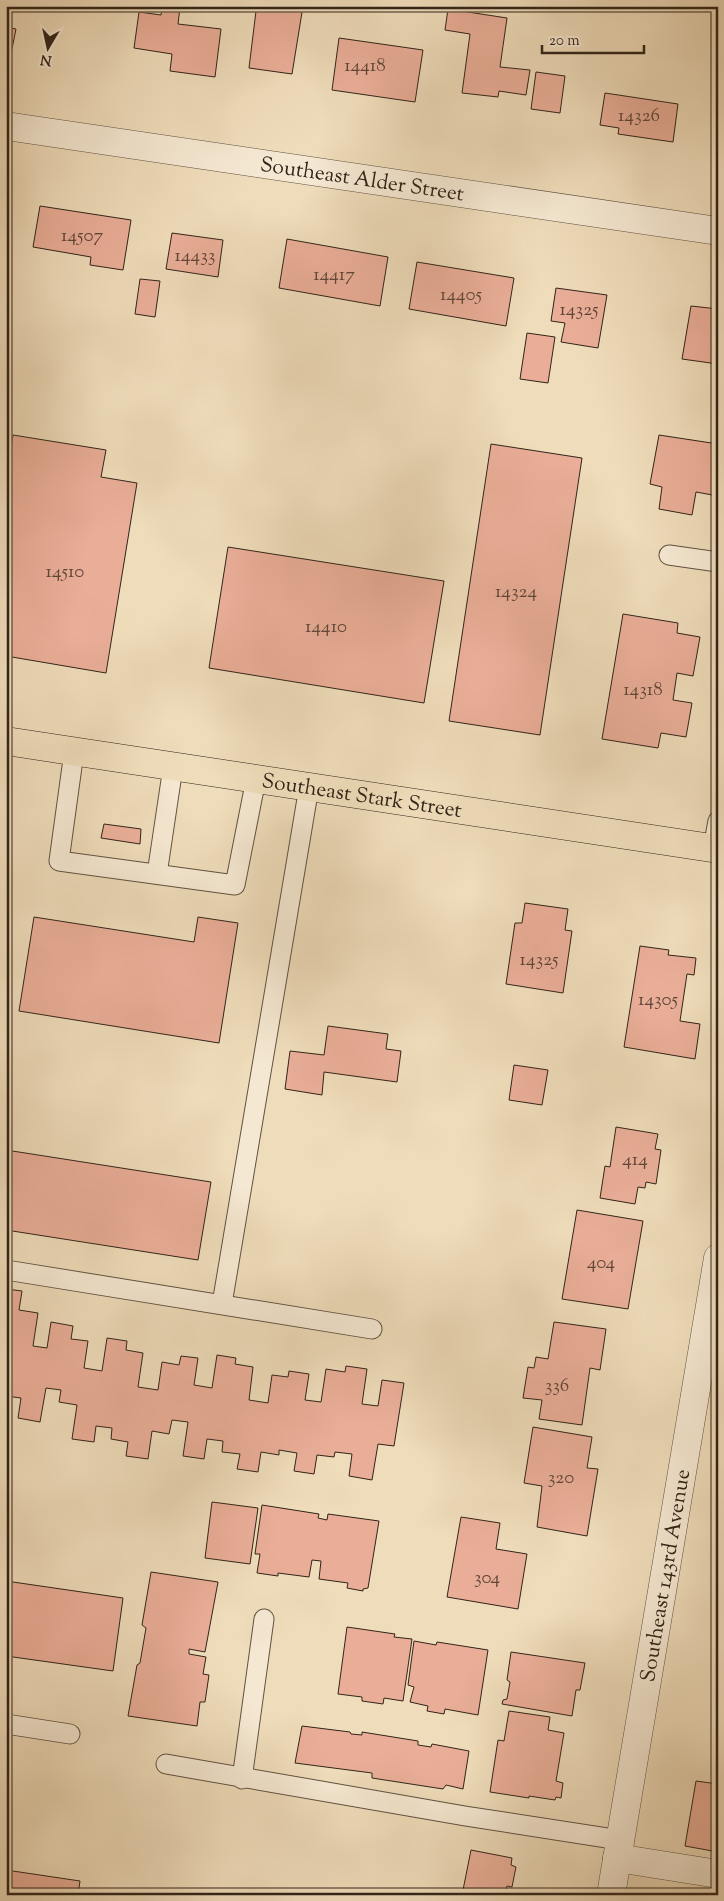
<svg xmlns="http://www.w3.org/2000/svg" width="724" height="1901" font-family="'Sorts Mill Goudy',serif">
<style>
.building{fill:#eaae98;stroke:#312419}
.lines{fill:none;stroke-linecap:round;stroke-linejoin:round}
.service-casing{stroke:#605241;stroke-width:21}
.minor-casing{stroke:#605241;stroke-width:29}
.primary-casing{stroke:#312419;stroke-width:29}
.service{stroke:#f5e8d2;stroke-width:19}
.minor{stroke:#f5e8d2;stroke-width:28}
.primary{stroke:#efdcba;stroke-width:28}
.labels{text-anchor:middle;stroke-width:4;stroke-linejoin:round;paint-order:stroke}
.number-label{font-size:19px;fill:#5f4639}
.street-label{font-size:21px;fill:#312419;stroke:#f5e8d2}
</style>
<rect width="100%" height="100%" fill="#efdcba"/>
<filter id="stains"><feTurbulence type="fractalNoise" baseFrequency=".004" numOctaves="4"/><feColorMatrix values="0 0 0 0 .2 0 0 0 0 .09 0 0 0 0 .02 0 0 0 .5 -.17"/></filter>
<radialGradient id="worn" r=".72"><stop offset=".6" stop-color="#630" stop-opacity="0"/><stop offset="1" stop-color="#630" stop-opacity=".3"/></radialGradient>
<g class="building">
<path d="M162,6L180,7L178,24L221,29L215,77L170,71L172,54L134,48L139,12L161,15Z"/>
<path d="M224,6H303L292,74L249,68L256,11Z"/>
<path d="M448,9L507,18L500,67L530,70L526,95L499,91L498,97L462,93L470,34L445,30Z"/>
<path d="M6,27L16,29L6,78Z"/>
<path d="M339,38L423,50L415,102L332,90Z"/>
<path d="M536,72L565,76L560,113L531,109Z"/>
<path d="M605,93L678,104L673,142L618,134L619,128L600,125Z"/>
<path d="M40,206L131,220L123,270L90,265L91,257L33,247Z"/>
<path d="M172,233L223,240L218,277L166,269Z"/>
<path d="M287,239L388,257L380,306L279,288Z"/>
<path d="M417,262L514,278L506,326L409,309Z"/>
<path d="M140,279L160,281L155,317L135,314Z"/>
<path d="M556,288L607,295L598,348L561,342L565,323L551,321Z"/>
<path d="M691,306L718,309V364L682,359Z"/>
<path d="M527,333L555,337L548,383L520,379Z"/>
<path d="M13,435L106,450L101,477L137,483L106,673L6,656V477Z"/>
<path d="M659,435L718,444V496L696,492L692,515L659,509L662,487L650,484Z"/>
<path d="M491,444L582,458L540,735L449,721Z"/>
<path d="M228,547L444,581L424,703L209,668Z"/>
<path d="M623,614L678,623L677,633L700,637L693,676L677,673L673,700L692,703L686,737L661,733L658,748L602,739Z"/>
<path d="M104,824L141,829L140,844L101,838Z"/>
<path d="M525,903L568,909L565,930L572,931L563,993L506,984L515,923H522Z"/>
<path d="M34,917L194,942L198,917L238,923L219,1043L19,1011Z"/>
<path d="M640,946L669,950L668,955L696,958L694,975L687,974L680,1021L700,1024L695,1059L624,1047Z"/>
<path d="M328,1026L388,1034L386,1049L401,1051L397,1082L324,1072L322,1095L285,1089L290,1051L324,1055Z"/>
<path d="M514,1065L548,1070L542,1105L509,1100Z"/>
<path d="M616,1127L658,1134L655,1149L661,1150L656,1184L646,1182L645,1188L638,1187L635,1204L600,1198L605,1166L610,1167Z"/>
<path d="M6,1150L211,1182L198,1260L6,1230Z"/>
<path d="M577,1210L643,1221L628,1309L562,1299Z"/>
<path d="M6,1289L22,1291L19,1310L38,1313L33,1346L47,1348L51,1322L73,1326L71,1339L88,1341L84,1368L102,1371L107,1338L127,1341L126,1350L143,1353L138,1387L158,1390L162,1362L179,1365L181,1356L198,1358L194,1385L212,1388L217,1355L236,1358L235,1364L253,1367L249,1400L268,1403L272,1375L288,1377L289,1371L309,1374L305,1400L321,1402L326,1369L345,1372L346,1366L367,1369L362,1404L378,1406L382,1380L404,1383L394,1446L378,1444L372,1480L349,1476L352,1454L335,1452L334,1457L317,1455L314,1474L294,1471L297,1453L279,1450V1455L261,1452L258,1472L237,1469L240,1454L222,1452L223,1441L207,1439L204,1459L183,1456L188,1422L172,1420L169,1434L152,1431L148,1459L126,1456L128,1442L111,1439L112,1428L96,1426L94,1442L72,1439L77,1405L59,1402L61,1390L46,1388L40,1422L18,1418L21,1398L6,1396Z"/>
<path d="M554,1322L606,1329L600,1370L590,1368L582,1425L539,1419L542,1400L523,1398L528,1367L534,1368L536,1357L548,1359Z"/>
<path d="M533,1427L592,1437L587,1468L598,1469L587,1536L537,1527L542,1486L524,1483Z"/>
<path d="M212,1502L258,1508L250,1564L205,1558Z"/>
<path d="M262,1505L319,1514L318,1518L327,1520L328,1514L379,1521L368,1588L363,1589V1591L347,1588L348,1583L319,1579L321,1561L312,1560L309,1577L278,1573V1576L257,1573L260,1554H255Z"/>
<path d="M461,1517L500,1523L496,1549L527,1554L518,1609L447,1597Z"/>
<path d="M151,1572L218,1582L205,1652L189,1649V1654L206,1657L203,1674L209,1675L205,1702H200L197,1726L128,1716L137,1665L140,1663L146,1628L142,1625Z"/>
<path d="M6,1581L123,1598L113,1671L6,1656Z"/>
<path d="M347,1627L395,1634L394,1637L412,1639L403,1701L384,1698L383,1704L362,1701V1697L338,1694Z"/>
<path d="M414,1641L436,1645L437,1642L488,1650L478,1715L445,1709L444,1714L427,1711L428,1706L410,1702L414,1687L408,1685Z"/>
<path d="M511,1652L585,1663L580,1690H576L572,1716L502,1704L503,1700L507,1699L510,1682L507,1680Z"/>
<path d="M509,1711L550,1717L548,1730L564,1733L556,1781L563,1783L561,1798L556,1797L555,1800L529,1796V1798L490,1792L498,1740L504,1741Z"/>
<path d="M718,1712V1759L713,1758Z"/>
<path d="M302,1726L350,1732L351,1734L362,1735V1732L418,1741V1745L431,1747L432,1744L469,1751L463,1789L446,1785L443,1789L372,1778V1773L295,1763Z"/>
<path d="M696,1781L718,1784V1852L685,1846Z"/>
<path d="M471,1850L512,1858L511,1865L516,1867L512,1887L507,1886L505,1895H462Z"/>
<path d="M6,1870L80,1881L78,1895H6Z"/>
</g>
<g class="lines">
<defs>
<g id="service">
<path d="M669,555L718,562"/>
<path d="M74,752L59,861L235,885L256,779"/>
<path d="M713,848L718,821"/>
<path d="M157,874L173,767"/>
<path d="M6,1270L372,1329"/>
<path d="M222,1304L309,787"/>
<path d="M6,1724L70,1734"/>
<path d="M166,1764L465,1816L620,1840"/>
<path d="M242,1779L264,1619"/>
</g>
<g id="minor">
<path id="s1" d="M6,126L718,231"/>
<path d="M617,1858L718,1874"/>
<path id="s2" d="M611,1895L718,1258"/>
</g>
<g id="primary">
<path id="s3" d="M6,741L718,849"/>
</g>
</defs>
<use href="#service" class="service-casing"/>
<use href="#minor" class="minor-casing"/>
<use href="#primary" class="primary-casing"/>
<use href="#service" class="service"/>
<use href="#minor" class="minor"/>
<use href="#primary" class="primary"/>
</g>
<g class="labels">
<g class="number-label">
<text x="365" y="71">14418</text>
<text x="639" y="121">14326</text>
<text x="82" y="241">14507</text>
<text x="195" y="261">14433</text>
<text x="334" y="280">14417</text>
<text x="461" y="300">14405</text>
<text x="579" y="315">14325</text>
<text x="65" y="577">14510</text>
<text x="516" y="597">14324</text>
<text x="326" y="632">14410</text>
<text x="643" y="695">14318</text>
<text x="539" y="965">14325</text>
<text x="658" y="1005">14305</text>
<text x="635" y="1165">414</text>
<text x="601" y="1268">404</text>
<text x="557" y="1391">336</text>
<text x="561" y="1483">320</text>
<text x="487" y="1583">304</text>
</g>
<g class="street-label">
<text dy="7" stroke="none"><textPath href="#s1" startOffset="360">Southeast Alder Street</textPath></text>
<text dy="7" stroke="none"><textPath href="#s3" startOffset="360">Southeast Stark Street</textPath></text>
<text dy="7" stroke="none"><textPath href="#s2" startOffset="324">Southeast 143rd Avenue</textPath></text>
</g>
</g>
<rect width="724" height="1901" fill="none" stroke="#efdcba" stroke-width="25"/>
<rect x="8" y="8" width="709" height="1886" fill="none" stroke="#312419" stroke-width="2.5"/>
<rect x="12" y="12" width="699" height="1876" fill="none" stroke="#312419"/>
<g transform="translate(48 48) rotate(189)" stroke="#f5e8d2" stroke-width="4" paint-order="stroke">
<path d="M0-4L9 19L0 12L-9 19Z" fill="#312419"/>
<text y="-8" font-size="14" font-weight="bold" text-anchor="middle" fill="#312419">N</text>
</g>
<path d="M542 45v8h102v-8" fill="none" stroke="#312419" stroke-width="2.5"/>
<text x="549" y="45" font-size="15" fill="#312419" stroke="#f5e8d2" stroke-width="4" paint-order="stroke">20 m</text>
<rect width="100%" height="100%" filter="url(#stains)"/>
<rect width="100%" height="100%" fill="url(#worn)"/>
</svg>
